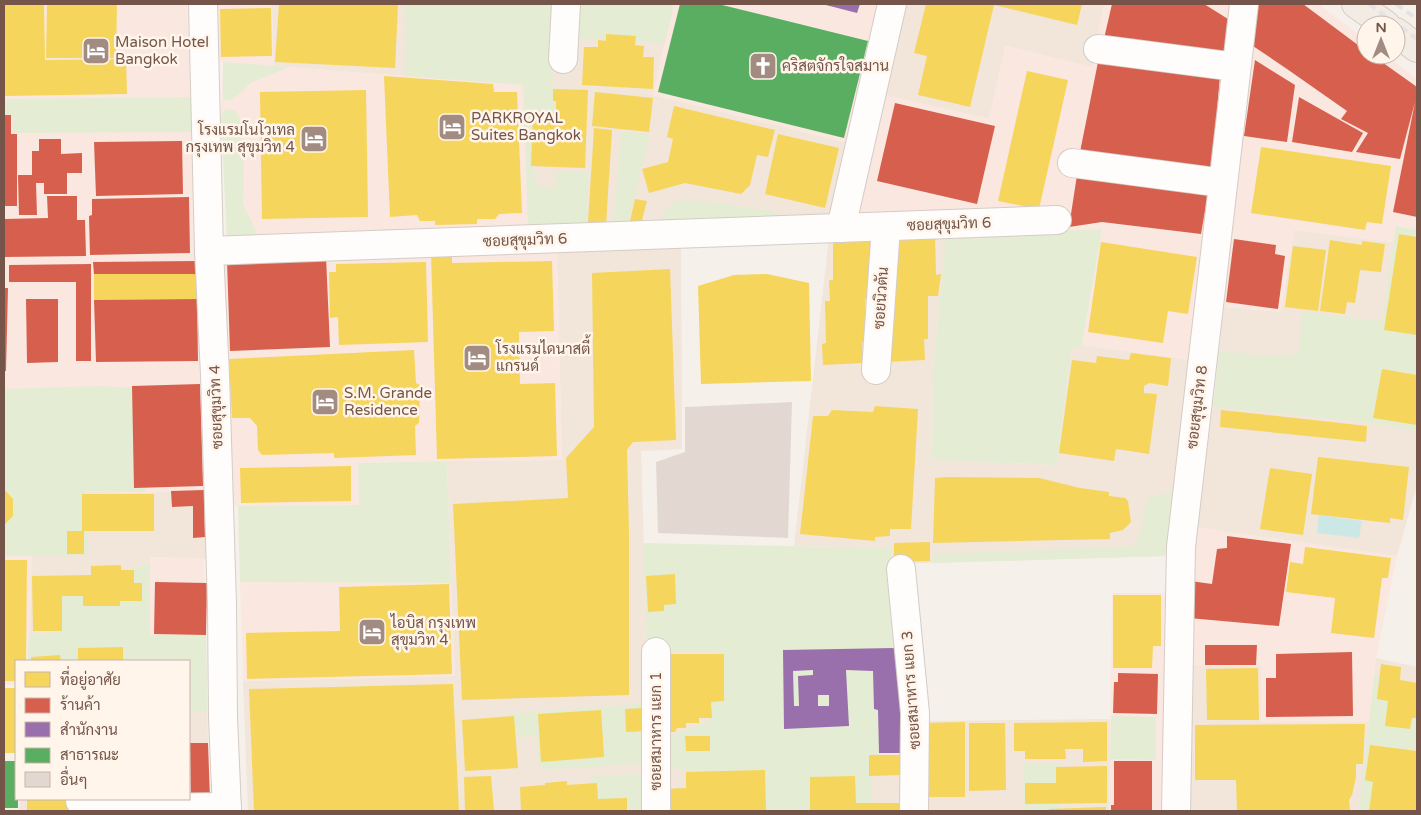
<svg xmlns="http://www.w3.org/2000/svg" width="1421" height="815" font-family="'Varela Round',Sarabun,sans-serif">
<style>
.residential{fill:#f2e5da}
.commercial{fill:#fae7e0}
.green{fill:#e4edd4}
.water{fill:#cbe8e7}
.homes{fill:#f6d55c}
.shops{fill:#d6604d}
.offices{fill:#9970ab;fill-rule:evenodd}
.public{fill:#5aae61}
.building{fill:#e3d8d1}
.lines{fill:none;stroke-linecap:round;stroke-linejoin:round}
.minor-casing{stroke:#d5ccc6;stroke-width:30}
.major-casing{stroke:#d5cac6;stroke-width:30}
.minor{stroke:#fefdfc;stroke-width:28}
.major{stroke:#f2ece5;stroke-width:28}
.rail{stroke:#e4e2e4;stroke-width:4;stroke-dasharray:8 5;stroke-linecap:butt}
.labels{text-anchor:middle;stroke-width:5;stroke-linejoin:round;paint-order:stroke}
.poi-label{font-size:15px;fill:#755549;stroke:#fff5eb;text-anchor:start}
.street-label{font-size:15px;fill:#755549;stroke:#fff5eb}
</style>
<rect width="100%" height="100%" fill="#f6f0ea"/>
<g class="residential">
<path d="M272,4H674L653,95L848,143L830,220L528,231L523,85L273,66Z"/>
<path d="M905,4H1104L1092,67L1006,46L989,119L885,95Z"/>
<path d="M947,230L933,369L932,460L1057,465L1071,349L1082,345L1189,360L1165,556L893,564L891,548L794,546L829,237Z"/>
<path d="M1294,230L1393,242L1417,230V485L1397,556L1194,527L1213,407L1224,307L1281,312Z"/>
<path d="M681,245L682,449L641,451L647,650L778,651L902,648L903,811H248L243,681L455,676L451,583L447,461L562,460L557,250Z"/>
<path d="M4,391L16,489L137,493L204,490L207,559L150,557L206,635L209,811H19L20,799H189V661H28L32,556H4Z"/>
<path d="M1376,658L1417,667V811H1181L1183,665L1261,666V722H1369Z"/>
<path d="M1111,719L1109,811H924L922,721Z"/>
</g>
<g class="commercial">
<path d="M4,4H187L204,490L137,493L16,489L4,391Z"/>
<path d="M217,4H272L274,66L523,85L528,231L227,241L221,115L223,62L219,61Z"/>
<path d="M674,4H882L885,95L989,119L1005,46L1092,67L1104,4H1318L1366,40V55H1386L1417,79V230L1396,226L1394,242L1294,230L1281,312L1224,307L1217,364L1082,345L1102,229L981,239L946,235L829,237L848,143L653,95Z"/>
<path d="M557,250L562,460L447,461L358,463L359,505L227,506L220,258Z"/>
<path d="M1194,527L1397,556L1376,658L1370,722H1261V666L1183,665Z"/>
<path d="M4,556H32L28,661H16V685H4Z"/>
<path d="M150,557L204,558L206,635H150Z"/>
<path d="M240,582L451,583L455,676L243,681Z"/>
<path d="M1112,593H1164L1168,612L1163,811H1109Z"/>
</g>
<g class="green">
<path d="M406,4H557L552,87L563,88L562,115L536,114L533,176L540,188L555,187L556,171L589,172L587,229L528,231L523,85L405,76Z"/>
<path d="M572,4H674L665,43L570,38Z"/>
<path d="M223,62L289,67L252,82L232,100H223Z"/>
<path d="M191,97V132L13,133V119H4V99Z"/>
<path d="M226,109L235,111L240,118L244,161L243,204L256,231L255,240L227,241L221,115Z"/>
<path d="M622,132L650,133L627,227H613Z"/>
<path d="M679,200L711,202L770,211L791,221L660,226L666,208Z"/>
<path d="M1396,226L1417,230V431L1367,422L1213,407L1219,351L1263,356L1299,354L1302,311L1382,322Z"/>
<path d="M1102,229L1082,345L1071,349L1057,465L932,460L933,369L946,235L981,239L988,233Z"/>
<path d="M98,386L142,388L146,492L86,491L88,556H4V525L13,515V499L4,489V389Z"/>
<path d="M447,461L451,583L240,582L238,506L359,505L358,463Z"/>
<path d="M1172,493L1165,556L934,563V554L1133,546L1139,538L1145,508L1151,496Z"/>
<path d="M643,543L891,548L902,648L877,670L879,753L872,754V811H755L756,777L662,768L661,739L708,722L716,651H647Z"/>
<path d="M150,563V635H206L207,711H189V661H28L29,634H53L62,588Z"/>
<path d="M1374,676L1417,684V811H1359Z"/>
<path d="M650,703L646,760L640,764L539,770L537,736L511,737L509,714Z"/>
<path d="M1111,716L1156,717V760L1110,759Z"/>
<rect x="1023" y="764" width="36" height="47"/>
<path d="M633,774L641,775L646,778L644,811H594L591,777Z"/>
</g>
<path class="water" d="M1319,515L1362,521L1359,538L1317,533Z"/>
<g class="homes">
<path d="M4,4H44L45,60L126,59L127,94L4,96Z"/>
<path d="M47,4H117L116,58H46Z"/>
<path d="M279,4H398L395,68L275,62Z"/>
<path d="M926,4H1082L1077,25L994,5L970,107L918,95L927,56L914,53Z"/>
<path d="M271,8L272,56L221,57L220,9Z"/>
<path d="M606,34L636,36L635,45L644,46L643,57H654L653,89L582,85L584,47H598V40L606,41Z"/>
<path d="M1027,71L1068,80L1039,209L998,201Z"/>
<path d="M384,76L493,84L494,92H517L522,213L499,214L495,219H477V224L435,225V221H420L417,215L390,217Z"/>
<path d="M553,89L588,90L585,168L531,166L533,111L556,112V101H553Z"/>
<path d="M366,90L368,217L262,219L260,92Z"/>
<path d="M595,92L653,98L649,132L592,126Z"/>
<path d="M674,106L775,130L768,157L757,155L750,185L741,194L685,183L649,193L642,169L668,162L673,139L667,137Z"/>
<path d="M594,128L612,130L606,225L588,223Z"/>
<path d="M778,134L839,148L825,208L765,194Z"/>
<path d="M1261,147L1391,166L1382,224L1367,222L1365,230L1251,213Z"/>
<path d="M635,199L647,201L641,224L630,221Z"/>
<path d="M935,233L936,275L941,274L938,296H928V339H924L925,360L885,362L895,235Z"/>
<path d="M1399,234L1417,237V335L1384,330Z"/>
<path d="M873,235L871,299H865L866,341L862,342L863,363L823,365L822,344L826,343L825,301H830L829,280H833V238Z"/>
<path d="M1330,240L1362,245V241L1385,244L1381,272L1360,270L1355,303L1347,302L1345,314L1320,311Z"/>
<path d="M1101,242L1197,257L1188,314L1168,311L1163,343L1088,332Z"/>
<path d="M1293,246L1326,250L1318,311L1285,307Z"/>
<path d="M431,253H452V263L552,261L554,331L519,332L520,384L555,383L557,456L437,459Z"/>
<path d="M426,262L428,342L339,345L338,317L330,318L329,272H336V264Z"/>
<path d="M670,269L676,440L633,442L627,450L629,532V695L462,700L453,504L568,498L566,458L594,427L592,273Z"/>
<path d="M94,274H196L197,299L94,300Z"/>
<path d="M767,274L809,283L811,381L701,384L698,286L734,275Z"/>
<path d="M414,350L416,383L420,385L419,423L415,426L416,455L334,458V453L262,455L258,450L257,426L250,418H232L229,359Z"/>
<path d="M1131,353L1171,358L1168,386L1149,383L1144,386V393L1157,394L1149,454L1116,449L1114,461L1059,453L1072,360L1096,363L1097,356L1129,360Z"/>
<path d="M1382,369L1417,375V425L1373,418Z"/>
<path d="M875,406L918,409L911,529H890V536L875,537V541L800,534L813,416H828L832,410L873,412Z"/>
<path d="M1221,410L1367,426L1366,442L1220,427Z"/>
<path d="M1318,457L1409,467L1403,520L1390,518V523L1311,514Z"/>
<path d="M351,466V501L241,503L240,468Z"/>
<path d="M1270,468L1312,474L1303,535L1260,529Z"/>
<path d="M948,477L1039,478L1080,488L1109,492V496L1125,498L1128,501L1131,522L1123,530L1110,533V539L933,543L935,478Z"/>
<path d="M4,489L13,499V516L4,525Z"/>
<rect x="82" y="494" width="72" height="37"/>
<rect x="67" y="531" width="17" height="23"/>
<path d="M930,542V561L894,562V543Z"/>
<path d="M1305,547L1391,558L1388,578H1382L1374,638L1331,633L1335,598L1286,592L1290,562L1303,564Z"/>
<path d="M4,560H27L26,661H16V681H4Z"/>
<path d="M121,565V570H134V583H142V601H120V606H83V596H62V631H33L32,576L91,575V566Z"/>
<path d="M675,574L676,604L664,605V611L648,612L646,576Z"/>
<path d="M449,584L452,674L247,679L246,633L340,631L339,587Z"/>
<path d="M1113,595H1161V646H1153L1152,668H1113Z"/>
<path d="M123,647V661H78V648Z"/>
<path d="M662,654H724V701L711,702L712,718H699V723H686V728H677L675,732H663Z"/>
<path d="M60,655L61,661H31V657Z"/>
<path d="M1381,664L1401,667L1400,680L1417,683V718H1412L1410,729L1385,726L1388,701L1377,699Z"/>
<path d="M1258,668L1259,720H1207L1206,669Z"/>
<path d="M453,684L459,811H254L249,689Z"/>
<rect x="4" y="688" width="12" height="65"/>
<path d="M644,708L646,731L626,732L625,709Z"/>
<path d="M601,710L604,757L541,762L538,714Z"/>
<path d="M514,716L518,768L465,771L462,720Z"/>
<path d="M965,722V797H926L925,723Z"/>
<path d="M1107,722V761L1083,762V749H1065L1066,759H1025V751H1014V723Z"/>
<path d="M969,723H1005L1006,790L969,791Z"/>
<path d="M1365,724L1363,764H1356V777L1352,795L1349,800L1350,811H1237L1236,780H1195V725Z"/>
<path d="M685,736H710V751H686Z"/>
<path d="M1370,745L1417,751V811H1369L1373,782L1365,780Z"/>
<path d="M869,755H901V775L869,776Z"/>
<path d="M1107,766V803L1025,804V783H1056V767Z"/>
<path d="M765,770L766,811H665L664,789L686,788V772Z"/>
<path d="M491,776L494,811H465L464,777Z"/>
<path d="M855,776L856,803H899V811H810V777Z"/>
<path d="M567,781V785L597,783L598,799L627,798V811H521L520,787L545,785V783Z"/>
<rect x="27" y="799" width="41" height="12"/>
<path d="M1106,807V811H1049V809Z"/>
</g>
<g class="shops">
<path d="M1112,4H1204L1228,19L1226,61L1103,43Z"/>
<path d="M1258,4H1303L1366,51V55H1372L1417,87V217L1393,212L1415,102L1400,159L1356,152L1368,133L1341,119L1347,111L1287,69L1253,46Z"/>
<path d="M1099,57L1220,75L1212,172L1079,157Z"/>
<path d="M1255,60L1295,85L1287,142L1244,136Z"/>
<path d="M1299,97L1363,133L1352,152L1292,142Z"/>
<path d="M895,103L995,126L977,204L877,181Z"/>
<path d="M4,115H11V134H17V206H4Z"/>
<path d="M39,139H61V154L82,153V173H67V194H44V183H36L37,215H19L18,175H32V151H39Z"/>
<path d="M182,141L183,194L96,196L94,142Z"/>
<path d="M1077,175L1209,188L1201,234L1102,222L1069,227Z"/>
<path d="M47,196H77V220H85L86,256L4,257V219L48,218Z"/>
<path d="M189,197L190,253L90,255L89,216L92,215V199Z"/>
<path d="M1234,239L1276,245L1275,254L1285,256L1278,309L1226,302Z"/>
<path d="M326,257L330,347L230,351L227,261Z"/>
<path d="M196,261V274H94L93,262Z"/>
<path d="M91,264V361H76V282H9V265Z"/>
<path d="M4,288H8L6,371H4Z"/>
<path d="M26,299H58V362L27,363Z"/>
<path d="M197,299L198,361L96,362L94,300Z"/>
<path d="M200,384L203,486L134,488L132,386Z"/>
<path d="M204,490L205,537L193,538V506L172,507L171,491Z"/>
<path d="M1227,536L1291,544L1279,626L1189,618L1190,581L1212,584L1217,549L1227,548Z"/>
<path d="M155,582L207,583L206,635L154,634Z"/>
<path d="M1205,645H1257L1256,665H1205Z"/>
<path d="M1352,652L1353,716L1266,717V678H1276V654Z"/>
<path d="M1118,673L1158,674L1157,714L1113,713L1114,682H1118Z"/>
<path d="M190,743H208L210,799L191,800Z"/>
<path d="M1114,761H1152V811H1111V805H1114Z"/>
</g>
<g class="offices">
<path d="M822,4H860L857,13Z"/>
<path d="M895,648L903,725V753H879L878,710L874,709L873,671L846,670L849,726L784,729L783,650ZM813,670V675L798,676L799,706H794L793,671ZM818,695H829V706H818Z"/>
</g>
<g class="public">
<path d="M680,4H718L868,41L844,138L658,92Z"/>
<path d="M4,761H16V799H18V808H4Z"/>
</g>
<path class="building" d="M792,402L788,538L658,533L656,462L685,452V407Z"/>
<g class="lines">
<defs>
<g id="minor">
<path d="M203,4L209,251L215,375L222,605L223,718L227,811"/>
<path d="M1098,49L1236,67"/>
<path d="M563,59L566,4"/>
<path d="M1072,163L1223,183"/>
<path d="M841,228L892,4"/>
<path d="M209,251L1057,220"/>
<path d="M876,370L886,227"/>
<path d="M901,569L915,713L914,811"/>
<path d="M656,652V811"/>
<path d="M80,799V801L84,806L136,808L227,807"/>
<path d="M1176,811L1181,547L1244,4"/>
</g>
<g id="major">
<path d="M1356,4L1386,25"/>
<path d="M1396,32L1417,48"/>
</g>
</defs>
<use href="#minor" class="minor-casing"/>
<use href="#major" class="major-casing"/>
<use href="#minor" class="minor"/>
<use href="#major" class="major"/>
<g class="rail">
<path d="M1369,4L1417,39"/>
<path d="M1396,4L1417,19"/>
</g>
</g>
<defs>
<symbol id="hotel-square" viewBox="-11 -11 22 22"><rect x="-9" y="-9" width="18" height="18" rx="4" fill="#a28b81" stroke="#fff5eb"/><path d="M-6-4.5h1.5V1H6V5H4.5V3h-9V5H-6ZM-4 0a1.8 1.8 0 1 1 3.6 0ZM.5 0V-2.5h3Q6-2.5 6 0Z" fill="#fff"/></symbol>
<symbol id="church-square" viewBox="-11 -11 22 22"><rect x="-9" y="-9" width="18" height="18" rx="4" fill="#a28b81" stroke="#fff5eb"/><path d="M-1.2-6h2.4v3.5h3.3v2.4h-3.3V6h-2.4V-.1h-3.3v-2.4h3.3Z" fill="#fff"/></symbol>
</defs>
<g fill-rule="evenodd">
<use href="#hotel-square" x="80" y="35" width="32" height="32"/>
<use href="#church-square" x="747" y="50" width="32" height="32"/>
<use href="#hotel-square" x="436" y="111" width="32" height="32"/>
<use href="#hotel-square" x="298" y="123" width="32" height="32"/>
<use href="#hotel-square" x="461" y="342" width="32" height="32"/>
<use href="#hotel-square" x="309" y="386" width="32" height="32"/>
<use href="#hotel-square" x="356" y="616" width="32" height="32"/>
</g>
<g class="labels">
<g class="poi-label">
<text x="115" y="47">Maison Hotel<tspan x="115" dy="17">Bangkok</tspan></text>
<text x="782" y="71">คริสตจักรใจสมาน</text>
<text x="471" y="123">PARKROYAL<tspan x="471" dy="17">Suites Bangkok</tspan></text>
<text x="295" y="135" text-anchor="end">โรงแรมโนโวเทล<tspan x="295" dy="17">กรุงเทพ สุขุมวิท 4</tspan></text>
<text x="496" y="354">โรงแรมไดนาสตี้<tspan x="496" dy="17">แกรนด์</tspan></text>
<text x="344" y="398">S.M. Grande<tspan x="344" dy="17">Residence</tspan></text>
<text x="391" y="628">ไอบิส กรุงเทพ<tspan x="391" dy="17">สุขุมวิท 4</tspan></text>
</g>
<g class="street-label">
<text transform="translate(949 224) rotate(-2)" y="5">ซอยสุขุมวิท 6</text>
<text transform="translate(525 240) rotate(-2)" y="5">ซอยสุขุมวิท 6</text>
<text transform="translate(881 298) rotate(-86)" y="5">ซอยนิวตัน</text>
<text transform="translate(216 407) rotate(-92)" y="5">ซอยสุขุมวิท 4</text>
<text transform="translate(1197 407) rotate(-83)" y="5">ซอยสุขุมวิท 8</text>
<text transform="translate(911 690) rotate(-94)" y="5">ซอยสมาหาร แยก 3</text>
<text transform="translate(656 731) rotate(-90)" y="5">ซอยสมาหาร แยก 1</text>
</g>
</g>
<rect width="1421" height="815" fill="none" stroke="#755549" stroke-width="10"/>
<rect x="15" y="660" width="175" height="140" fill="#fff5eb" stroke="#c8b5aa"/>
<rect x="25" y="672" width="25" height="15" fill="#f6d55c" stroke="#c8b5aa"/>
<text x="60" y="685" font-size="15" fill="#755549">ที่อยู่อาศัย</text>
<rect x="25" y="698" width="25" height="15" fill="#d6604d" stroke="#c8b5aa"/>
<text x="60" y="710" font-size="15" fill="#755549">ร้านค้า</text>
<rect x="25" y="722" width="25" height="15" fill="#9970ab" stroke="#c8b5aa"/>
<text x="60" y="735" font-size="15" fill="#755549">สำนักงาน</text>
<rect x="25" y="748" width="25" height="15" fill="#5aae61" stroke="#c8b5aa"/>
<text x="60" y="760" font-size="15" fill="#755549">สาธารณะ</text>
<rect x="25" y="772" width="25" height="15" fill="#e3d8d1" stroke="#c8b5aa"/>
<text x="60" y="785" font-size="15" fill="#755549">อื่นๆ</text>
<g transform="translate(1381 40)"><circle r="24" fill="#fff5eb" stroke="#c8b5aa"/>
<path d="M0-4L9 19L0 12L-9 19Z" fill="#a28b81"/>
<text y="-8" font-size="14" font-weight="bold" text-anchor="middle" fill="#755549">N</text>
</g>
</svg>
